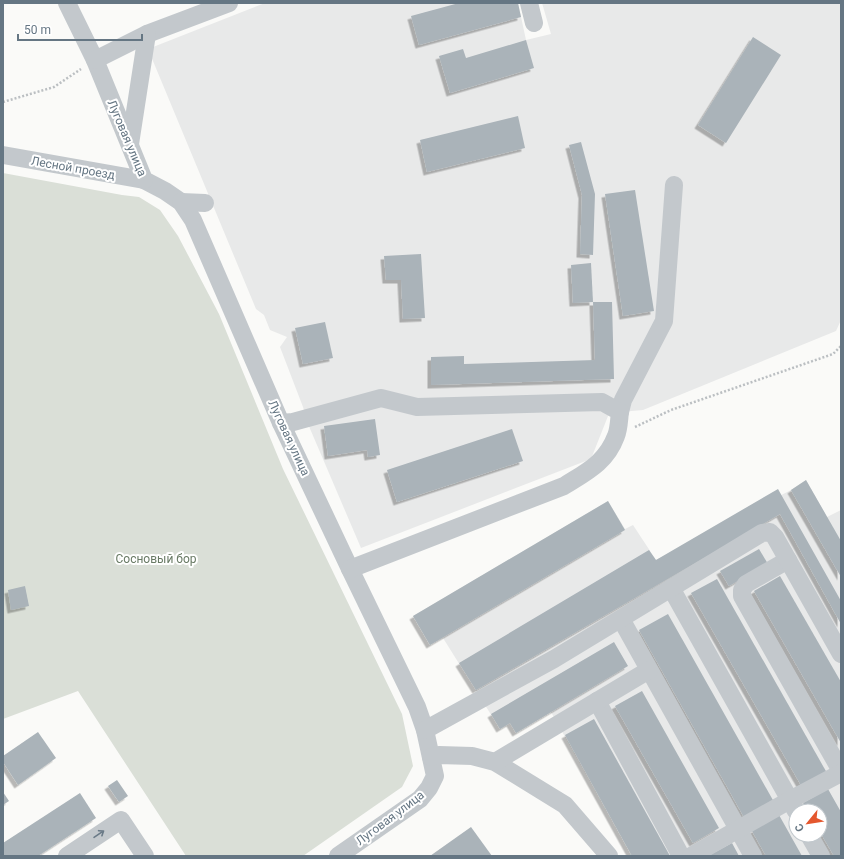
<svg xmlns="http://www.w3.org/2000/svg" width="844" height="859" font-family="Roboto,sans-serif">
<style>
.built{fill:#e8e9e9;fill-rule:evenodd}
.green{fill:#dadfd7}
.building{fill:#aab3b9;filter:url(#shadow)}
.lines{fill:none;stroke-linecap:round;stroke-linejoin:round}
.path{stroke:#bbbfc2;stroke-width:2.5;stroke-dasharray:2 2;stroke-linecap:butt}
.minor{stroke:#c3c8cc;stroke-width:18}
.oneway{stroke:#6a7a87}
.labels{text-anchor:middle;stroke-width:4;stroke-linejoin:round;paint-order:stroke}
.street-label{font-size:12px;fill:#657683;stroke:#fff}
.park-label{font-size:12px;fill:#687a64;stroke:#fff}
</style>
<defs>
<filter id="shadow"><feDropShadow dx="-3.5" dy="3.5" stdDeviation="0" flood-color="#0004"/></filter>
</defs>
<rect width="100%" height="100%" fill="#fafaf8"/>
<g class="built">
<path d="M265,3H518L526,40L551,34L542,3H841V320L836,331L643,410L620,412L610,411L591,459L361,548L308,424L303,407L280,347L287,337L270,330L264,315L256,309L148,49Z"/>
<path d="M806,480L827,517L841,510V856H632L551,712L516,733L510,724L500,729L443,638L430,645L413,616L608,501L625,529L633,525L656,560L791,490ZM796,811H820V835H796Z"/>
</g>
<path class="green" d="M3,173L122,195L139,197L160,210L178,236L219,314L283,469L402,714L413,766L402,787L303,856H186L78,691L3,719Z"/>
<g class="building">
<path d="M459,3H518L521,17L419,45L411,16Z"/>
<path d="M753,37L781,55L726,143L698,125Z"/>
<path d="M526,40L534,68L450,93L439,56L463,49L466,58Z"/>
<path d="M518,116L525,148L427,172L420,140Z"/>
<path d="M581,142L595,194L593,255L580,254L582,195L569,145Z"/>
<path d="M635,190L654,311L623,316L605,194Z"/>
<path d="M421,254L425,318L403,319L401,280H386L384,256Z"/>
<path d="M591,263L593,302L573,303L571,265Z"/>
<path d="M593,302H612L614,379L431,385V357L464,356V364L595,360Z"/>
<path d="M325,322L333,358L303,364L295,328Z"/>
<path d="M375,419L380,455L368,457L367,450L328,456L324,426Z"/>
<path d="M512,429L523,461L397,502L387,470Z"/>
<path d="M806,480L841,541V577L791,490Z"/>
<path d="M778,489L841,601V624L780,514L476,690L459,663L649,550L656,560Z"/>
<path d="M608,501L625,530L430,645L413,616Z"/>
<path d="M759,549L768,564L729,586L720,571Z"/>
<path d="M780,576L841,682V743L754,591Z"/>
<path d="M717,579L827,773L802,787L691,593Z"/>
<path d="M25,586L29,606L11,610L8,590Z"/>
<path d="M668,614L774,802L745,819L639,630Z"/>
<path d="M614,642L628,666L516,733L510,723L500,729L491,714Z"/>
<path d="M642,691L719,828L693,843L615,706Z"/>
<path d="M594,719L670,856H632L565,735Z"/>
<path d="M38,732L56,758L18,785L3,762V756Z"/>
<path d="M117,780L128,796L119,802L108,786Z"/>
<path d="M828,789L841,812V856H834L820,832V811H808L803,803Z"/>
<path d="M3,792L9,801L3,805Z"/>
<path d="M80,793L96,818L38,856H3V843Z"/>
<path d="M779,815L802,856H766L752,831Z"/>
<path d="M471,827L492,856H430Z"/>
<path d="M732,843L739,856H708Z"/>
</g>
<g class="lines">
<g class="path">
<path d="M3,102L54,87L81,69"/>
<path d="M635,427L671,410L833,354L841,346"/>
</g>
<g class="minor">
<path d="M67,3L95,60L144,180L165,191L181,202L193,220L281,423L350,569L417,707L425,730L435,776L429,788L420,799L338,856"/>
<path d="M529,3L534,23"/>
<path d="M95,60L147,34L229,3"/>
<path d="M130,144L147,34"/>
<path d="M3,155L144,180"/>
<path d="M181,202L205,203"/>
<path d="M620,412L623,400L664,321L674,185"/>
<path d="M281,423L293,422L381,398L417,407L602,402L620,412C619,419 619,429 616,436C606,463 586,472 564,486L350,569"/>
<path d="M788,560L746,584L742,590V596L841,771"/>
<path d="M671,588L796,811"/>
<path d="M621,619L753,856"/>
<path d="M597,701L681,856"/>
<path d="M425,730L554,659L762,533L770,532L775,537L841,654"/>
<path d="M431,757L439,755L472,756L495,762L565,805L609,856"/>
<path d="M495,762L649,670"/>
<path d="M809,835L821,856"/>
<path d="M67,856L121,820L145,856"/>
<path d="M691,856L790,800L841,773"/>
</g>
</g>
<defs><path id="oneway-shaft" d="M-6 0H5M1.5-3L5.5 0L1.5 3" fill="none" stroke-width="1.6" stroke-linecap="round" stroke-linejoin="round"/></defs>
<use class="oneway" href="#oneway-shaft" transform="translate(99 834) rotate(-34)"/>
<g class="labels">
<g class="street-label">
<text transform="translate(127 138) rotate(67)" y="4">Луговая улица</text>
<text transform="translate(73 168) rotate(10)" y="4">Лесной проезд</text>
<text transform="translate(289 438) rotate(65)" y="4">Луговая улица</text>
<text transform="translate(390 818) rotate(-37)" y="4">Луговая улица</text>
</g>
<g class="park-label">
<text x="156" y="563">Сосновый бор</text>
</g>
</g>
<rect width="844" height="859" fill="none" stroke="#657683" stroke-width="8"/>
<g transform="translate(808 823) rotate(240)"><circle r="19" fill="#ffffff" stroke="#c1c8cd"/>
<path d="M0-3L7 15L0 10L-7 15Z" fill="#e4572e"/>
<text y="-6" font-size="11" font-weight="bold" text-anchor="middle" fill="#657683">С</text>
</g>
<path d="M18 34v6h124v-6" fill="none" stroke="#657683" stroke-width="2"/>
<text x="24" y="34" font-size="12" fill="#657683" stroke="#ffffff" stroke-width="3" paint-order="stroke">50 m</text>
</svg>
